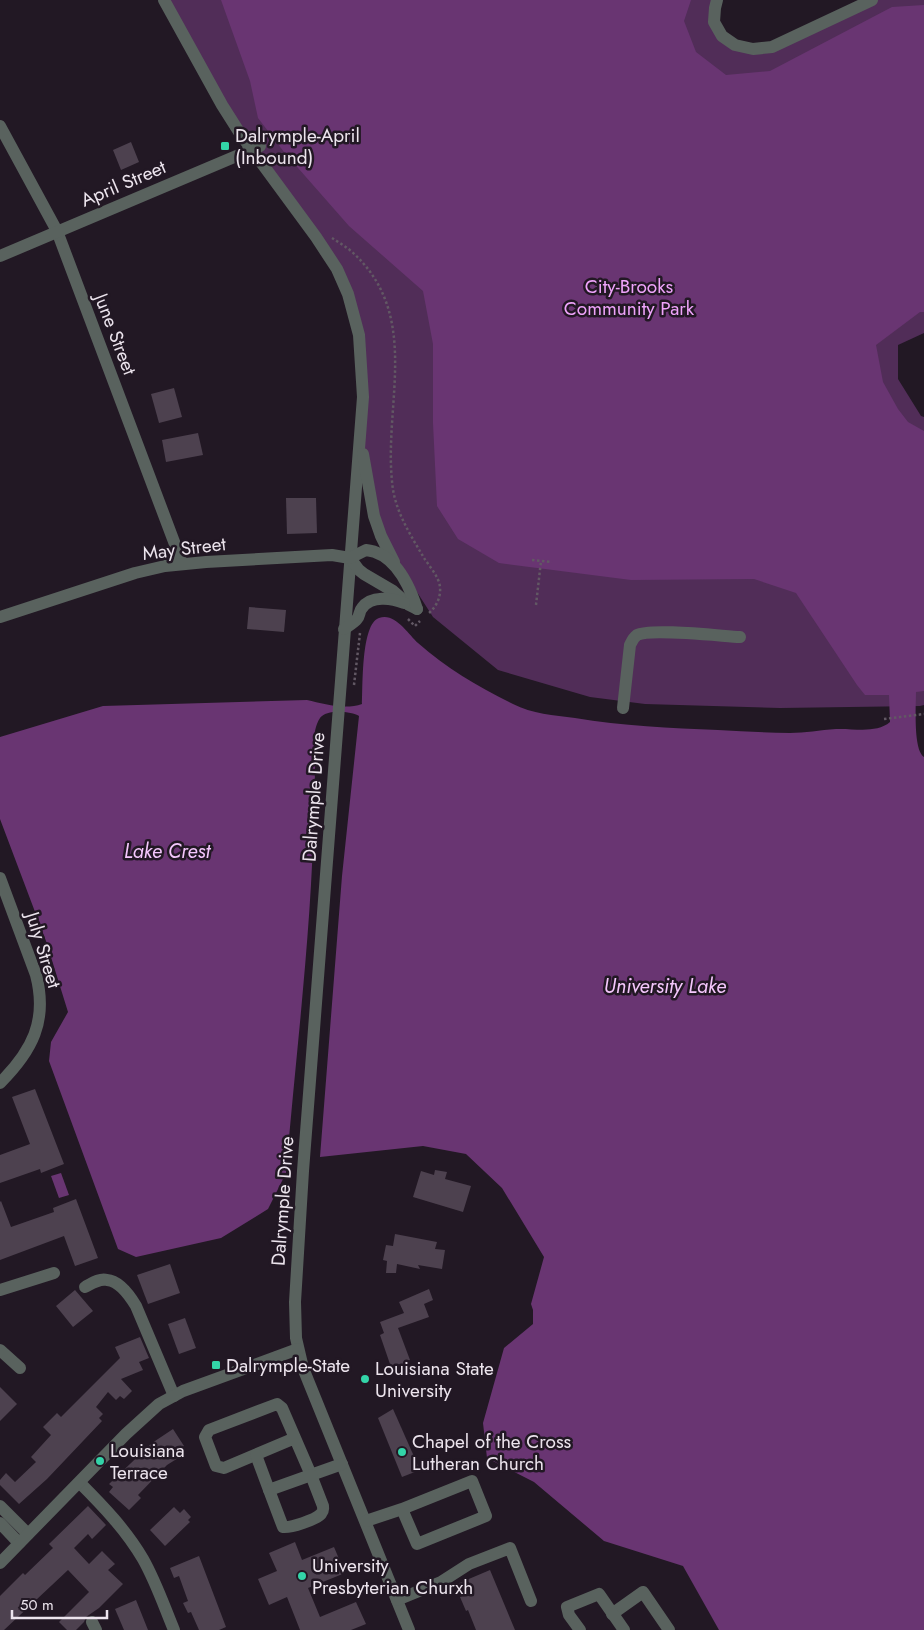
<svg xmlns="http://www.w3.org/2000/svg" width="924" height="1630" font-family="Jost,sans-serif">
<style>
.green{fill:#512d58}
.water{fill:#693572}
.building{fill:#4d414f}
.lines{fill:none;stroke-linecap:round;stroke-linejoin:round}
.path{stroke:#625864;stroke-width:2.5;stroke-dasharray:2.5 2.5;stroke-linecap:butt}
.minor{stroke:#59625e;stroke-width:12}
.poi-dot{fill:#33d4a8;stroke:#221824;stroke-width:2}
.labels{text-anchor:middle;stroke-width:5;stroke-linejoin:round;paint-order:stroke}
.poi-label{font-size:19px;fill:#ece4ed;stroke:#221824;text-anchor:start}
.street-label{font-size:19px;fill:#ece4ed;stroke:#221824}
.park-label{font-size:19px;fill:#efa3fb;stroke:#221824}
.water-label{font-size:20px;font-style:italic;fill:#f5c7fd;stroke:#221824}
</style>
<rect width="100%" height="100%" fill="#221824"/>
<path class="green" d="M164,0H719L714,22L727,41L772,47L875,0H924V333L898,345V379L921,416L924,417V705L920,706L780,708L645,704L590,697L498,670L433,617L381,536L360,441V347L348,294L252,150Z"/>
<g class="water">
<path d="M221,0H691L684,21L696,52L726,75L770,71L892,7L924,5V312H920L876,345L883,382L898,409L908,422L924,431V691L916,692C916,706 913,750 924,757V1630H719L683,1566L604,1541L534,1482L487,1458L483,1423L504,1348L533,1324V1310L531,1304L544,1257L502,1188L466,1154L423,1146L320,1157L342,876L359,716C351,711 326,709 320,718C310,734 316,752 315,769C315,782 314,795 314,807C312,929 296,1051 286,1173L268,1209L221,1238L136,1257L118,1249L49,1061L51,1042L68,1012L46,941L0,819V737L103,706L307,700C324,704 345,710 362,704C363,686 361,624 379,618C395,612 408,634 418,643C447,669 479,687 513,704C532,714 554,715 575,718C622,726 671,728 718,730C742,731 766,733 790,733C805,733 820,730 836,729C853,728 876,734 890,722L889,695H865L857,685L796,593L754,579L631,580L499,563L458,539L437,506L433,423V344L423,291L349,226L284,152L258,118L250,81Z"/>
<path d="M61,1173L69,1195L59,1198L51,1176Z"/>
</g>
<g class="building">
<path d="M131,142L139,162L121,170L113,150Z"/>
<path d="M174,388L182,417L159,423L151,394Z"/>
<path d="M198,433L203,455L166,462L162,440Z"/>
<path d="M286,498H316L317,533L287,534Z"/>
<path d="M249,607L286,610L284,632L247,629Z"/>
<path d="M35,1089L64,1164L41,1173L40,1169L0,1183V1155L30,1144L12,1097Z"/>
<path d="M435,1170L447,1172L445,1179L471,1186L463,1212L413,1197L421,1171L434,1175Z"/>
<path d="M76,1199L98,1258L75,1266L64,1236L0,1260V1202L1,1201L11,1227L54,1212L53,1208Z"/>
<path d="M395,1234L437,1242L435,1249L445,1250L442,1269L418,1265L420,1269L397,1264L396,1273H386L387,1261L383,1260L386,1245L393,1246Z"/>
<path d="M170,1264L180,1293L148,1304L137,1275Z"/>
<path d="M429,1289L433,1300L424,1304L429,1317L398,1328L410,1360L406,1361L410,1370L399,1374L396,1365L391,1367L380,1335L384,1333L380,1322L404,1313L399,1302Z"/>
<path d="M75,1290L93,1311L73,1327L56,1306Z"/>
<path d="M185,1318L196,1348L179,1354L168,1324Z"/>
<path d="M140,1337L149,1358L139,1362L143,1370L121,1379L132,1391L124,1399L120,1396L116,1400L108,1392L96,1407L103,1414L99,1418L102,1421L47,1479L19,1504L0,1485V1480L6,1473L15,1482L36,1462L31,1457L51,1435L43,1427L57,1413L61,1417L120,1358L115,1347Z"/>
<path d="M0,1387L17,1404L0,1421Z"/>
<path d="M393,1409L420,1470L402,1477L378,1418Z"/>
<path d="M173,1429L184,1446L179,1449L183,1455L167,1465L138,1495L141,1498L129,1510L109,1492L113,1487L109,1484L152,1443Z"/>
<path d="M88,1506L106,1525L92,1539L88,1534L74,1548L89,1564L102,1551L115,1564L108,1570L123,1584L99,1608L86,1617L84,1622L76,1630H67L59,1622L89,1592L68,1570L4,1630H0V1596L23,1573L25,1575L53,1548L49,1544Z"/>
<path d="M174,1507L180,1513L184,1509L191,1517L188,1520L190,1522L165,1546L150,1530Z"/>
<path d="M295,1542L302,1560L334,1547L345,1573L308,1588L320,1617L356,1602L366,1624L351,1630H300L287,1597L269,1605L258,1579L277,1571L269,1553Z"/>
<path d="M199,1556L226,1627L219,1630H199L191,1612L188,1613L183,1603L188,1601L179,1576L174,1578L170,1568Z"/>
<path d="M490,1570L515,1630H476L468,1610L466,1611L460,1597L463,1596L457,1584Z"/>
<path d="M136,1600L148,1630H124L115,1609Z"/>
</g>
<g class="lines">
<g class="path">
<path d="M332,238C338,242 345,246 351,251C422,314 384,402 392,481C394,510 410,534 424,558C430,567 439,577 440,587C441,598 436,607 428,614"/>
<path d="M532,560L552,562"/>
<path d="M536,605L541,561"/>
<path d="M408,619L415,626L420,621"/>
<path d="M354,685L360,633"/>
<path d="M884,719L924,714"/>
</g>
<g class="minor">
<path d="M164,0L222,105L241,135L316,237L337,269L348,294L359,335L363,397L303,1171L295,1302L296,1338L303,1368L409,1630"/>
<path d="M717,0L715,8L714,22L722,36L735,45L753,49L772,47L872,0"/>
<path d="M0,126L57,231L182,563"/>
<path d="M0,256L260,146"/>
<path d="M363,454L374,516L381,536L394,562"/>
<path d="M350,558L359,570L364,574L393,591L409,605L417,609"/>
<path d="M0,617L135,573L165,566L206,562L332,555L350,558L366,550C395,553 409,584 417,609"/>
<path d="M344,629C348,626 354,623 357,619C360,616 359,611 362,608C371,595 392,598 404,603"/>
<path d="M623,708L630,645C632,641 633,638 637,635C650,628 721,636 740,637"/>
<path d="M0,878L36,975C48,1021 32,1051 0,1083"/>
<path d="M85,1287C91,1284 99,1278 107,1280C120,1281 130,1296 136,1306L174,1396"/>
<path d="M0,1290L54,1273"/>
<path d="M0,1350L20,1368"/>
<path d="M295,1438L224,1468L216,1466L205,1437L209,1430L277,1404L282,1408L311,1475L342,1464"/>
<path d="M256,1455L269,1490"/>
<path d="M311,1475L323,1506C323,1510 324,1510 321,1514C315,1520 291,1528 283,1527L269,1490Z"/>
<path d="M80,1483C103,1506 126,1530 143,1559C156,1582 164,1606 174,1630"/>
<path d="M0,1506L28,1534"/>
<path d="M366,1521L402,1509L472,1481L486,1516L417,1544L402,1509"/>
<path d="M0,1523L19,1543"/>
<path d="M0,1563L126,1434L159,1404L183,1391L298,1349"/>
<path d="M397,1600L441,1582L469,1564L510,1548L531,1601"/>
<path d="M612,1614L643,1592L669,1630"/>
<path d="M92,1622L96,1630"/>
<path d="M580,1630L569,1615L567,1607L599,1594L624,1630"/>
</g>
</g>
<g class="poi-dot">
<rect x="220" y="141" width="10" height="10" rx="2.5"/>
<rect x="211" y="1360" width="10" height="10" rx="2.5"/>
<circle cx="365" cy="1379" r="5"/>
<circle cx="402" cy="1452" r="5"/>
<circle cx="100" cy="1461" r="5"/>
<circle cx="302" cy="1576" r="5"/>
</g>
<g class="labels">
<g class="poi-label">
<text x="235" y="142">Dalrymple-April<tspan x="235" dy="22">(Inbound)</tspan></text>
<text x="226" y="1372">Dalrymple-State</text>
<text x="375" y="1375">Louisiana State<tspan x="375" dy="22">University</tspan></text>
<text x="412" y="1448">Chapel of the Cross<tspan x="412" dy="22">Lutheran Church</tspan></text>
<text x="110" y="1457">Louisiana<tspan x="110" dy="22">Terrace</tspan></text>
<text x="312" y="1572">University<tspan x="312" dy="22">Presbyterian Churxh</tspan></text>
</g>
<g class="street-label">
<text transform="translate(123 183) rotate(-23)" y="7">April Street</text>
<text transform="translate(116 334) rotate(69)" y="7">June Street</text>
<text transform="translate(184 548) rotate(-7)" y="7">May Street</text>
<text transform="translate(313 797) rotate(-86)" y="7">Dalrymple Drive</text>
<text transform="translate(44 950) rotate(73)" y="7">July Street</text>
<text transform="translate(282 1201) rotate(-86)" y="7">Dalrymple Drive</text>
</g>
<g class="park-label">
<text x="629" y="293">City-Brooks<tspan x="629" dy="22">Community Park</tspan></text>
</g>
<g class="water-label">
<text x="167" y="858">Lake Crest</text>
<text x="665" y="993">University Lake</text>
</g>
</g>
<path d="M12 1610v8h95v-8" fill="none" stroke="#ece4ed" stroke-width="2.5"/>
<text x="20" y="1610" font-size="15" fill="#ece4ed" stroke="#221824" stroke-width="4" paint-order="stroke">50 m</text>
</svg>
